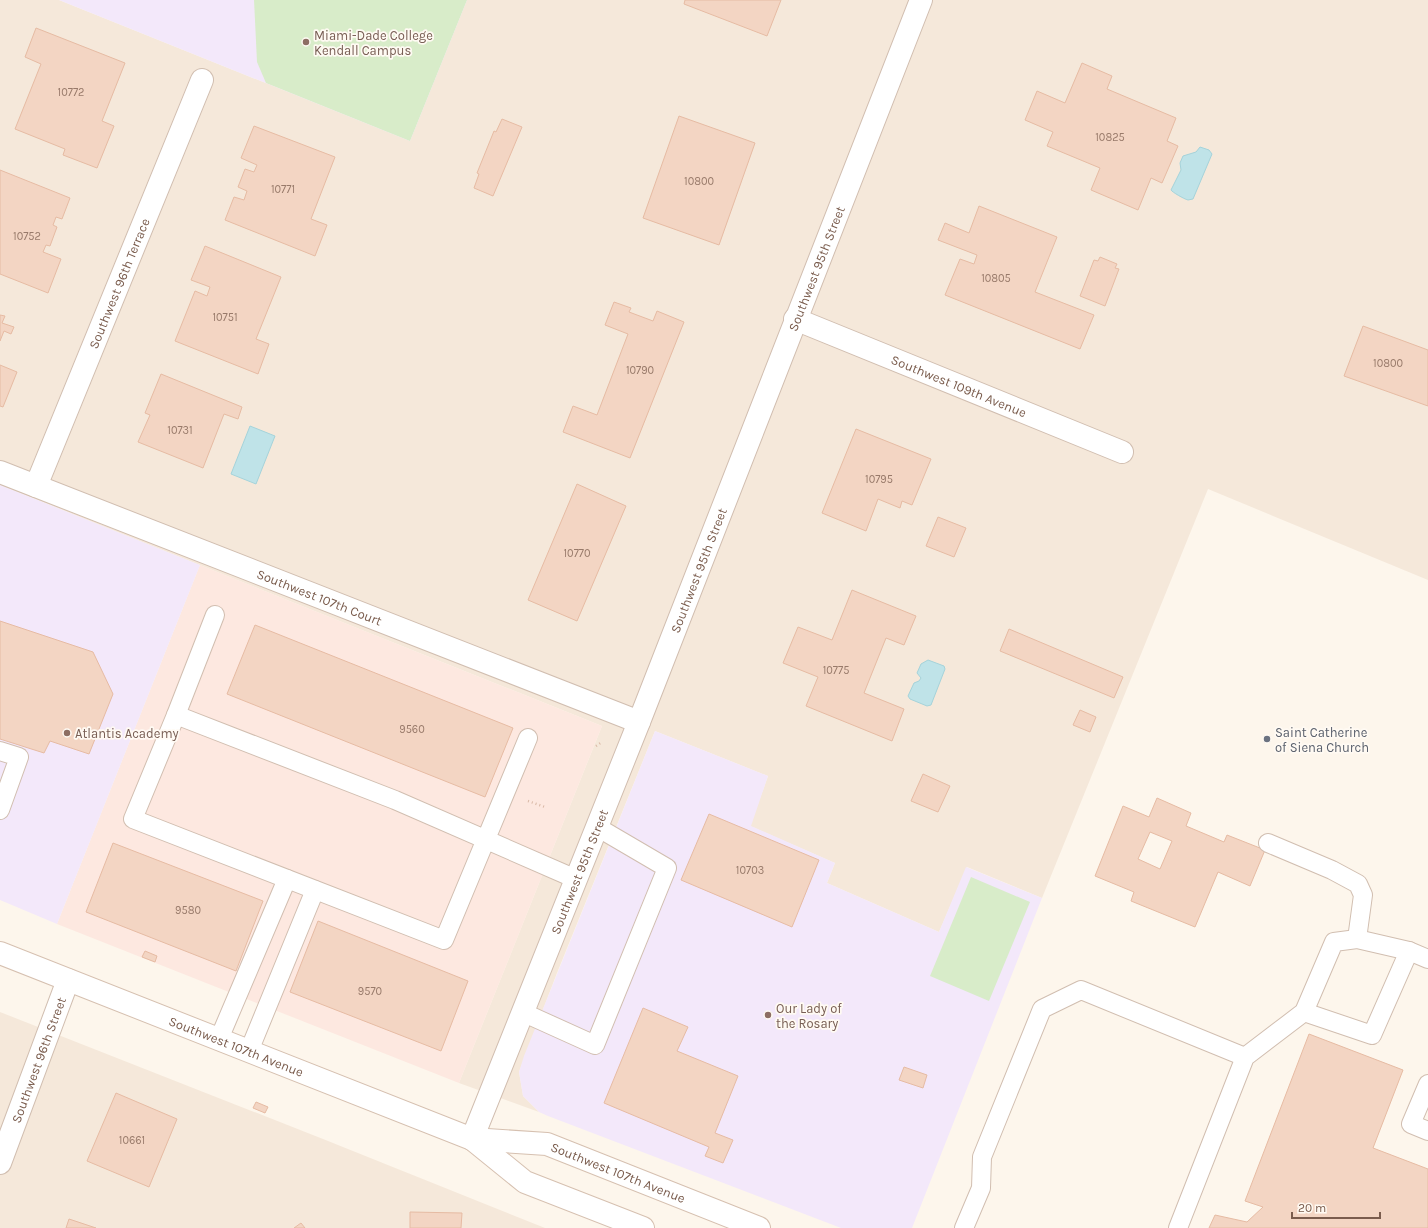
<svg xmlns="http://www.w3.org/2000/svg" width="1428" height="1228" font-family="Karla,sans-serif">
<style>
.residential{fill:#f5e8da}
.commercial{fill:#fde8e0}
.education{fill:#f3e8fa}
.green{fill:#d8ecc9}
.water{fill:#bfe3e8;stroke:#a5d3da}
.building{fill:#f3d5c3;stroke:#e6bba3;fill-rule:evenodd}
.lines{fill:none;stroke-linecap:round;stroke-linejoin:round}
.service-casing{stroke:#d1beb0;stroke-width:20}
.minor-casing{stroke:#d1beb0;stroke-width:24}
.tertiary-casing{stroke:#d1beb0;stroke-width:24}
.secondary-casing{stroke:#d6c0b0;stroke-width:24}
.path{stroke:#d9b8a5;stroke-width:2.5;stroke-dasharray:1 3;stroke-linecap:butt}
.service{stroke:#fff;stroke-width:18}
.minor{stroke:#fff;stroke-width:22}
.tertiary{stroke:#fff;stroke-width:22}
.secondary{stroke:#fff;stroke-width:22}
.education-dot{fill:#8d6e63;stroke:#fffaf3;stroke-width:1.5}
.worship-dot{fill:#6b7280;stroke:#fffaf3;stroke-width:1.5}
.labels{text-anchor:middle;stroke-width:3.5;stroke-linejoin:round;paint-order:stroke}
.number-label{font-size:11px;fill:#987a6a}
.education-label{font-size:13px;fill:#785e54;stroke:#fffaf3;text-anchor:start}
.street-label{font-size:13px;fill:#7a5c4d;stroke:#fffaf3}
.worship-label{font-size:13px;fill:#5b616d;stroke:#fffaf3;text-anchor:start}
</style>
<rect width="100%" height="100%" fill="#fdf6ec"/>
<g class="residential">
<path d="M0,0H59L410,141L467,0H1428V580L1208,489L1042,898L967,867L939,932L827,883L835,863L750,826L768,776L655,731L557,973L519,1072L523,1096L539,1112L459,1083L602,726L0,485Z"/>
<path d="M0,1012L323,1139L545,1228H0Z"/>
</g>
<path class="commercial" d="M200,565L602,726L459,1083L57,924Z"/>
<g class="education">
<path d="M59,0H467L410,141Z"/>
<path d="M0,485L200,565L57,924L0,900Z"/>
<path d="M655,731L768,776L751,826L835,863L827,883L939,932L966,867L1042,898L912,1228H841L548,1116L539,1112L523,1096L519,1072L524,1056Z"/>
</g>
<g class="green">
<path d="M254,0H467L410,141L266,83L257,62Z"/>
<path d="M971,877L1030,902L989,1001L930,976Z"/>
</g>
<g class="water">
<path d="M1200,147L1209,150L1212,154L1193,199L1188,200C1184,199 1172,192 1171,190L1181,170L1180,163L1183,156L1196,152Z"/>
<path d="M250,426L275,436L256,484L231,474Z"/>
<path d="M928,660L944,666L945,669L931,705L927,706L910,699L908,696L914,683L919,681L921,678L917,673L921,664Z"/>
</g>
<g class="building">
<path d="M685,0H781L767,36L684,4Z"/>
<path d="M36,28L125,63L102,121L114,126L97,168L63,155L65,149L15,129L41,64L25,57Z"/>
<path d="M1082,63L1112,76L1107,89L1176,118L1167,141L1178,146L1162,183L1151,178L1138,210L1091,190L1100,168L1047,146L1053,132L1025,120L1037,91L1065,103Z"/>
<path d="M679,116L755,143L719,245L643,218Z"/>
<path d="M502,119L522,127L493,196L474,188L479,174L477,173L494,131L496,132Z"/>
<path d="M254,126L335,157L311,219L327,225L315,256L225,220L234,197L244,200L247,191L238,187L245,169L254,172L257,165L241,158Z"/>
<path d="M0,170L70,198L62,219L56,217L53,225L57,227L50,246L46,245L43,252L61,259L48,293L0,274Z"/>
<path d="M979,206L1057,237L1035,292L1094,315L1080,349L945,295L960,259L974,264L977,255L938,240L945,223L969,233Z"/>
<path d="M205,246L281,277L256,339L269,344L258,374L175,341L195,291L207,296L210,287L191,280Z"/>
<path d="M1100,257L1117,264L1115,268L1119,269L1105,306L1080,296L1094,260L1098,261Z"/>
<path d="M614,302L631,308L629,312L653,321L657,311L684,322L630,458L563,432L573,406L597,415L628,334L605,325Z"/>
<path d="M0,315L5,316L2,323L14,327L11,334L4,331L0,341Z"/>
<path d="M1363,326L1428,350V406L1344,376Z"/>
<path d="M0,365L17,372L3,407L0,406Z"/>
<path d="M161,374L242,407L238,419L224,414L203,468L138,442L150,415L145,413Z"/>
<path d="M856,429L931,459L912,505L902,501L900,508L878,499L866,531L822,513Z"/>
<path d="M577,484L626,506L577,621L528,600Z"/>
<path d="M938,517L966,528L954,557L926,546Z"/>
<path d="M852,590L916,616L904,645L886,638L864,693L904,709L892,741L806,706L818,677L783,663L798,627L832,640Z"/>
<path d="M0,621L93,652L113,694L89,754L50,741L44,753L0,739Z"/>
<path d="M255,625L513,728L485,797L227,694Z"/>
<path d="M1009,629L1123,677L1114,698L1000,651Z"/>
<path d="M1080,710L1096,717L1090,732L1073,725Z"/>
<path d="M923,774L950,786L938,812L911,801Z"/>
<path d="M1157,798L1191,813L1186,826L1224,842L1227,835L1265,850L1250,886L1218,872L1195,927L1131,901L1134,892L1095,876L1123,806L1149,817ZM1150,832L1172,841L1160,869L1138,859Z"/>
<path d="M709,814L819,860L792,927L681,880Z"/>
<path d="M113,843L263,901L236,971L86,912Z"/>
<path d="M318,921L468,981L441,1051L290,992Z"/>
<path d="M145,951L157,956L155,962L142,957Z"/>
<path d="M643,1008L688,1027L677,1051L738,1076L715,1133L733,1140L723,1163L705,1156L709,1147L604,1103Z"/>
<path d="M1309,1034L1403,1070L1373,1148L1428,1169V1228H1209L1215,1215L1247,1222L1263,1207L1245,1201Z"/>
<path d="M904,1067L927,1075L923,1088L899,1080Z"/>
<path d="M116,1093L177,1119L149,1187L87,1161Z"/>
<path d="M256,1102L268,1107L265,1113L253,1108Z"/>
<path d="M410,1212L462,1213L461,1228H410Z"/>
<path d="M69,1219L96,1228H66Z"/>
<path d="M301,1223L305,1228H294Z"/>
</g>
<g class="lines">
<defs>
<g id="service">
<path d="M176,715L215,615"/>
<path d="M528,738L444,940L133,819L176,715L395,800L576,879"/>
<path d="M0,751L19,757L0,810"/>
<path d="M1268,843L1332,870L1358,884L1363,895L1357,939"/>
<path d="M522,1012L595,1045L667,868L597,827"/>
<path d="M1304,1012L1372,1035L1409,951"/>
<path d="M219,1039L287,879"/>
<path d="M249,1051L315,890"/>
<path d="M1428,1084L1411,1124L1428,1131"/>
<path d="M964,1228L981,1188L982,1157L1042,1009L1081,990L1245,1057"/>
<path d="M1178,1228L1245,1057L1304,1012L1334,942L1357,939L1409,951L1428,959"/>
</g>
<g id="minor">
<path id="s1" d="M795,319L1122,452"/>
<path id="s2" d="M0,472L639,722"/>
<path id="s3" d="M36,486L202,80"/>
</g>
<g id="tertiary">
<path id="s4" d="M472,1139L639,722L921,0"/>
<path id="s5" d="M0,1163L68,980"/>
</g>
<g id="secondary">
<path id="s6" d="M0,953L472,1139L547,1144L759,1228"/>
<path d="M472,1139L525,1182L643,1228"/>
</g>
</defs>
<use href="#service" class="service-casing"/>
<use href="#minor" class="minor-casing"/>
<use href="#tertiary" class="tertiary-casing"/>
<use href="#secondary" class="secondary-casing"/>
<g class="path">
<path d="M596,746L602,742"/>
<path d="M528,801L545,807"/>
</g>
<use href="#service" class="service"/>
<use href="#minor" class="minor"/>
<use href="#tertiary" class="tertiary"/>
<use href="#secondary" class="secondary"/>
</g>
<g class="education-dot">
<circle cx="306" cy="42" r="4"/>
<circle cx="67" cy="733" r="4"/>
<circle cx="768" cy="1015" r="4"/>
</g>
<circle class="worship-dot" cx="1267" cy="739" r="4"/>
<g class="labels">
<g class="number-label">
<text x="71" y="96">10772</text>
<text x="1110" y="141">10825</text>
<text x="699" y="185">10800</text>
<text x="283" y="193">10771</text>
<text x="27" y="240">10752</text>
<text x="996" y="282">10805</text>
<text x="225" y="321">10751</text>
<text x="1388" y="367">10800</text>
<text x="640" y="374">10790</text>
<text x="180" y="434">10731</text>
<text x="879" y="483">10795</text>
<text x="577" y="557">10770</text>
<text x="836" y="674">10775</text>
<text x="412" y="733">9560</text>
<text x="750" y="874">10703</text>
<text x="188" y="914">9580</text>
<text x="370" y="995">9570</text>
<text x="132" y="1144">10661</text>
</g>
<g class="education-label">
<text x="314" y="40">Miami-Dade College<tspan x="314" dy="15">Kendall Campus</tspan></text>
<text x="75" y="738">Atlantis Academy</text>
<text x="776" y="1013">Our Lady of<tspan x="776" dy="15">the Rosary</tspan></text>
</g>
<g class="street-label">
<text dy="5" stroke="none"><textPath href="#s4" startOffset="936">Southwest 95th Street</textPath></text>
<text dy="5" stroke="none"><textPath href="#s3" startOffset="219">Southwest 96th Terrace</textPath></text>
<text dy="5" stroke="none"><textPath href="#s1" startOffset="177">Southwest 109th Avenue</textPath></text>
<text dy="5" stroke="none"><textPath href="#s4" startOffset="612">Southwest 95th Street</textPath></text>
<text dy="5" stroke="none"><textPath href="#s2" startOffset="343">Southwest 107th Court</textPath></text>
<text dy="5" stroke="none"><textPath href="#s4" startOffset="288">Southwest 95th Street</textPath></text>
<text dy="5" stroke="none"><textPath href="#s6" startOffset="254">Southwest 107th Avenue</textPath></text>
<text dy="5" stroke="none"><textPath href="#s5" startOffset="110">Southwest 96th Street</textPath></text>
<text dy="5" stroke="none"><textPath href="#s6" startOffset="659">Southwest 107th Avenue</textPath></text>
</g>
<g class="worship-label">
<text x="1275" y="737">Saint Catherine<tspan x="1275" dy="15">of Siena Church</tspan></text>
</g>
</g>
<path d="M1292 1212v6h88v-6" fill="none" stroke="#7a5c4d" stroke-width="2"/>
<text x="1298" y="1212" font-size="12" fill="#7a5c4d" stroke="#fffaf3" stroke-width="3" paint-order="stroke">20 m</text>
</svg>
